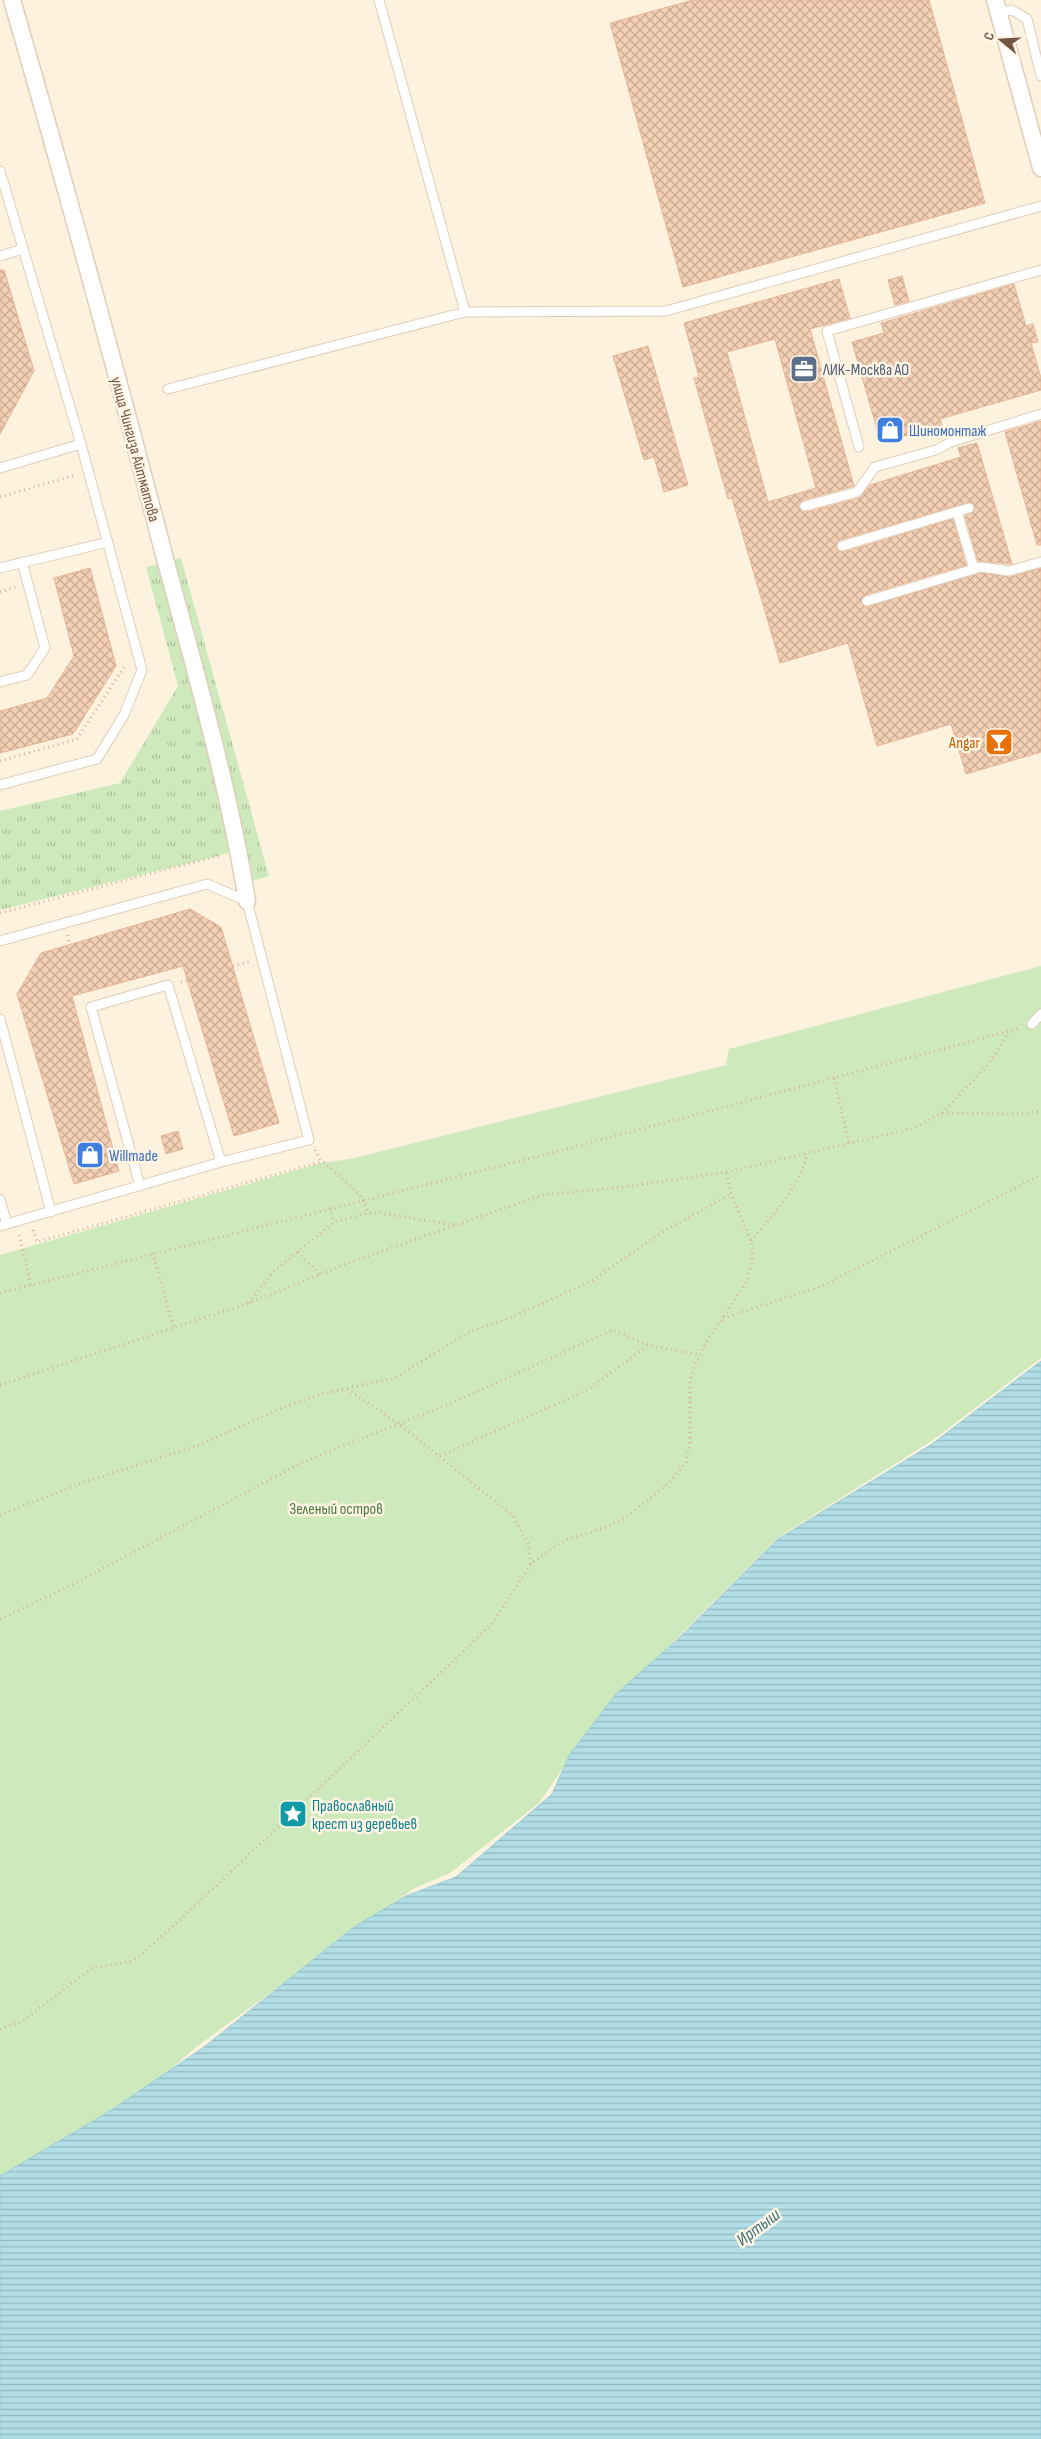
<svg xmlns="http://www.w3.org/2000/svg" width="1041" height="2439" font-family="'Sofia Sans Condensed',sans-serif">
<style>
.grass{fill:url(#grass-tufts)}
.park{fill:#ceeabc}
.water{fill:url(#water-rules);stroke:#98cdd9}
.building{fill:url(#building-cross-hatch);stroke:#e7b694;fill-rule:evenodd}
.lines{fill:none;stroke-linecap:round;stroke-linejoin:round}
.lane-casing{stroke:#e1cdba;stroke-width:11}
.street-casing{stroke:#e1cdba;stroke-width:19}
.path{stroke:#d8b298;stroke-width:3;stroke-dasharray:1 4;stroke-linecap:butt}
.lane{stroke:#fff;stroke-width:9}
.street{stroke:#fff;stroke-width:16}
.labels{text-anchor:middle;stroke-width:5;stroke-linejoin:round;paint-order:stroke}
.service-label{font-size:16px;fill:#4e5e75;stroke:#fff5e5;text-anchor:start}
.shop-label{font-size:16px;fill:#366cbe;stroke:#fff5e5;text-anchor:start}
.street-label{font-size:16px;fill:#735745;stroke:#fff5e5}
.food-label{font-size:16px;fill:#c56008;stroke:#fff5e5;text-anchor:end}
.park-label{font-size:16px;fill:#4d7a3d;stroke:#fff5e5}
.culture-label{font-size:16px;fill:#0d838f;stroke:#fff5e5;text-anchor:start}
.water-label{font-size:18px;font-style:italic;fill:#3b7381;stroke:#fff5e5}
</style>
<defs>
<pattern id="grass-tufts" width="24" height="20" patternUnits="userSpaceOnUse" patternTransform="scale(1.25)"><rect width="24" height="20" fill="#ceeabc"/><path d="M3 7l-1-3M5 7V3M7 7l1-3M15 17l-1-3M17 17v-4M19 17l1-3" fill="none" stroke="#acc09b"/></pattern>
<pattern id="water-rules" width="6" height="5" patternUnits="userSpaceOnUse" patternTransform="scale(1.25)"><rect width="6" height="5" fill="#b2dee7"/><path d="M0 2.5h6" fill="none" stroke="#95b7bd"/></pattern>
<pattern id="building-cross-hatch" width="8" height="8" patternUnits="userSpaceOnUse" patternTransform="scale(1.25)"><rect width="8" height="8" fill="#f3cfb4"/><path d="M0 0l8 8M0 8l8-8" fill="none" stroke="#c9ab94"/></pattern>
</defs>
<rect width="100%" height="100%" fill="#fdf2dd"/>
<path class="grass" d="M181,558L269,876L246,883L233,852L0,910V811L120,783L178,686L146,567Z"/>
<path class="park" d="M1041,966V1358L933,1440L779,1537L598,1717L539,1803L450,1873L413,1889L196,2047L139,2097L0,2179V1255L321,1163L350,1159L726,1065L729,1049Z"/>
<path class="water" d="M1041,1361V2439H0V2176L110,2111L204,2047L354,1927L406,1896L456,1877L552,1794L570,1754L617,1693L677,1640L778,1539L932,1444Z"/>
<g class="building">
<path d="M693,0H929L985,203L683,287L610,23Z"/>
<path d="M0,270H4L34,371L0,434Z"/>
<path d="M902,276L909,301L895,305L888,280Z"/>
<path d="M839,279L850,318L810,329L854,486L803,500L799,504V508L807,512L859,498L870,485L961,457L958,448L977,443L1012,564L978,561L965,516L975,510L974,504L970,502L840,540L836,547L838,551L844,552L953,519L966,565L865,595L861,602L866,607L981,573L1010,577L1041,568V752L966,774L951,724L877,746L848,643L780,663L732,498L728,499L694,378L699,377L684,323ZM775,339L816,488L768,502L727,352Z"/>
<path d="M1014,284L1026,326L1033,324L1038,342L1031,343L1041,378V390L940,419L942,425L881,443L852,342L884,333L881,323Z"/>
<path d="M648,346L688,485L664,492L654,457L644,460L613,356Z"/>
<path d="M1041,421V545H1037L1005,432Z"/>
<path d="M90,568L116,666L73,734L0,753V711L47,698L74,656L54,578Z"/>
<path d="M190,909L221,927L279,1123L234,1136L183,966L72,996L119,1171L74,1184L17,994L41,953Z"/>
<path d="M178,1131L183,1149L166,1154L161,1136Z"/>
</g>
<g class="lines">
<defs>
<g id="lane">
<path d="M379,0L465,312"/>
<path d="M999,12L1012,10L1027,19L1041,76"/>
<path d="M0,171L81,444L142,670L124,715L97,759L0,785"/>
<path d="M0,256L23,249"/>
<path d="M168,389L465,312L666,311L1041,206"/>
<path d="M859,447L827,331L1041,270"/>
<path d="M0,468L81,444"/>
<path d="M805,506L857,492L875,467L936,450L951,442L1041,414"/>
<path d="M957,512L974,569"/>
<path d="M842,546L969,508"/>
<path d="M0,568L108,542"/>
<path d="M867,601L981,567L1009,571L1041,562"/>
<path d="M0,682L27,675L45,648L22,562"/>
<path d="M0,941L207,884L247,901L309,1140L221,1162L0,1226"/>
<path d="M0,1019L51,1212"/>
<path d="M1032,1024L1041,1014"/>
<path d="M140,1186L91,1007L168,985L221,1162"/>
<path d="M0,1200L7,1224"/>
</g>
<g id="street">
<path d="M12,0C65,183 115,366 163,551C194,667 228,782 247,901"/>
<path d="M995,0L1041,168"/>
</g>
</defs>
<use href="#lane" class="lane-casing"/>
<use href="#street" class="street-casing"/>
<g class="path">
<path d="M0,497L76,475"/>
<path d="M0,592L16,587"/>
<path d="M0,761L77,739L126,664"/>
<path d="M0,913L222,855"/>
<path d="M68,935L69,944"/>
<path d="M233,966L249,962"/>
<path d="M181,982L188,980"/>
<path d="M834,1078L849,1144"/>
<path d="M942,1113L988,1065L1009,1032"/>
<path d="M315,1150L320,1159L359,1194L364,1201L368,1213"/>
<path d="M330,1208L334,1222"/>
<path d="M33,1230L37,1242L323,1161"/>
<path d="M19,1235L31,1285"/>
<path d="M751,1241C773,1214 799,1189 807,1154"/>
<path d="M298,1252L320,1275"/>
<path d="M153,1253L174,1329"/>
<path d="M0,1293L555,1152L1021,1028"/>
<path d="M249,1303L272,1273L334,1222L368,1213H380L455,1225"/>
<path d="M723,1318L822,1286L1041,1175"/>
<path d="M0,1385L249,1303L351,1262L542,1195L624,1187L727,1172L914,1128L942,1113L1017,1114L1041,1111"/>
<path d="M347,1389L399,1424L513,1516L528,1544L531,1564"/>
<path d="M440,1456L587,1390L647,1346"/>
<path d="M0,1515L79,1484L199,1445L282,1408L321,1394L395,1378L469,1332L515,1316L593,1280L664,1231L731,1194"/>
<path d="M0,1619L66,1588L305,1461L449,1404L613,1330L647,1345L699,1355"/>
<path d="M0,2029L23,2021L92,1968L129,1962L138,1957L182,1918L472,1643L494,1621L531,1564L542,1555L565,1540L607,1527L629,1515L670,1482L686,1462L690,1443V1381L694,1367L707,1341L747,1281L753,1257L751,1241L731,1194L727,1172"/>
</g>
<use href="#lane" class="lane"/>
<use href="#street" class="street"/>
</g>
<defs>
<symbol id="office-square" viewBox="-11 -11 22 22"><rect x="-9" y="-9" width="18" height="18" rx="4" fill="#5c6f8a" stroke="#fff5e5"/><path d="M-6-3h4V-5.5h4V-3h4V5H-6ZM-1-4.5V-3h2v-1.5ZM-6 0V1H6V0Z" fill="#fff"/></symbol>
<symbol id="shop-square" viewBox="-11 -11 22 22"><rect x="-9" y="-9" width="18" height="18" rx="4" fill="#3f7fe0" stroke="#fff5e5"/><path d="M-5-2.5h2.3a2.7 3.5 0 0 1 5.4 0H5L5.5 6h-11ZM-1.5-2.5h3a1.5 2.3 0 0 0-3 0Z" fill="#fff"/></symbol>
<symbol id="bar-square" viewBox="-11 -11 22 22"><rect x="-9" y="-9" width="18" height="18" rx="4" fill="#e8710a" stroke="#fff5e5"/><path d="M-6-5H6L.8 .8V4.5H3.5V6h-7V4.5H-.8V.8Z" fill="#fff"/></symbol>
<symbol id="sight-square" viewBox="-11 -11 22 22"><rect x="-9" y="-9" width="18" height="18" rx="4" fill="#0f9aa8" stroke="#fff5e5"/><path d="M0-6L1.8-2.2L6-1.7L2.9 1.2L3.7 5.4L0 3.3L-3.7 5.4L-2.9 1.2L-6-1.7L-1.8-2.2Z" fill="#fff"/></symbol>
</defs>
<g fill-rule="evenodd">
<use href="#office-square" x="788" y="353" width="32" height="32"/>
<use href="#shop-square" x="874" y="414" width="32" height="32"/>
<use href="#bar-square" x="983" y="726" width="32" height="32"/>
<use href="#shop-square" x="74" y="1139" width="32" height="32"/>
<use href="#sight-square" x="277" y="1798" width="32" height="32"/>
</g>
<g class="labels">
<g class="service-label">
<text x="823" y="375">ЛИК-Москва АО</text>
</g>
<g class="shop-label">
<text x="909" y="436">Шиномонтаж</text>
<text x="109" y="1161">Willmade</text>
</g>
<g class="street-label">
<text transform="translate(136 449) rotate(75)" y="6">улица Чингиза Айтматова</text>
</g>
<g class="food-label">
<text x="980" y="748">Angar</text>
</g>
<g class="park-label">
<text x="336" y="1514">Зеленый остров</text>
</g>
<g class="culture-label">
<text x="312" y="1811">Православный<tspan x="312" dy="18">крест из деревьев</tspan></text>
</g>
<g class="water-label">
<text transform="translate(758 2227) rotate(-37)" y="6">Иртыш</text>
</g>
</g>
<g transform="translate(1001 40) rotate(288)" stroke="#fff5e5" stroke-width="4" paint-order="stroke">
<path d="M0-4L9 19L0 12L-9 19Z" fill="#735745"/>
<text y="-8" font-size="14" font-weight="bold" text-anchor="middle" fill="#735745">С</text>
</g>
</svg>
